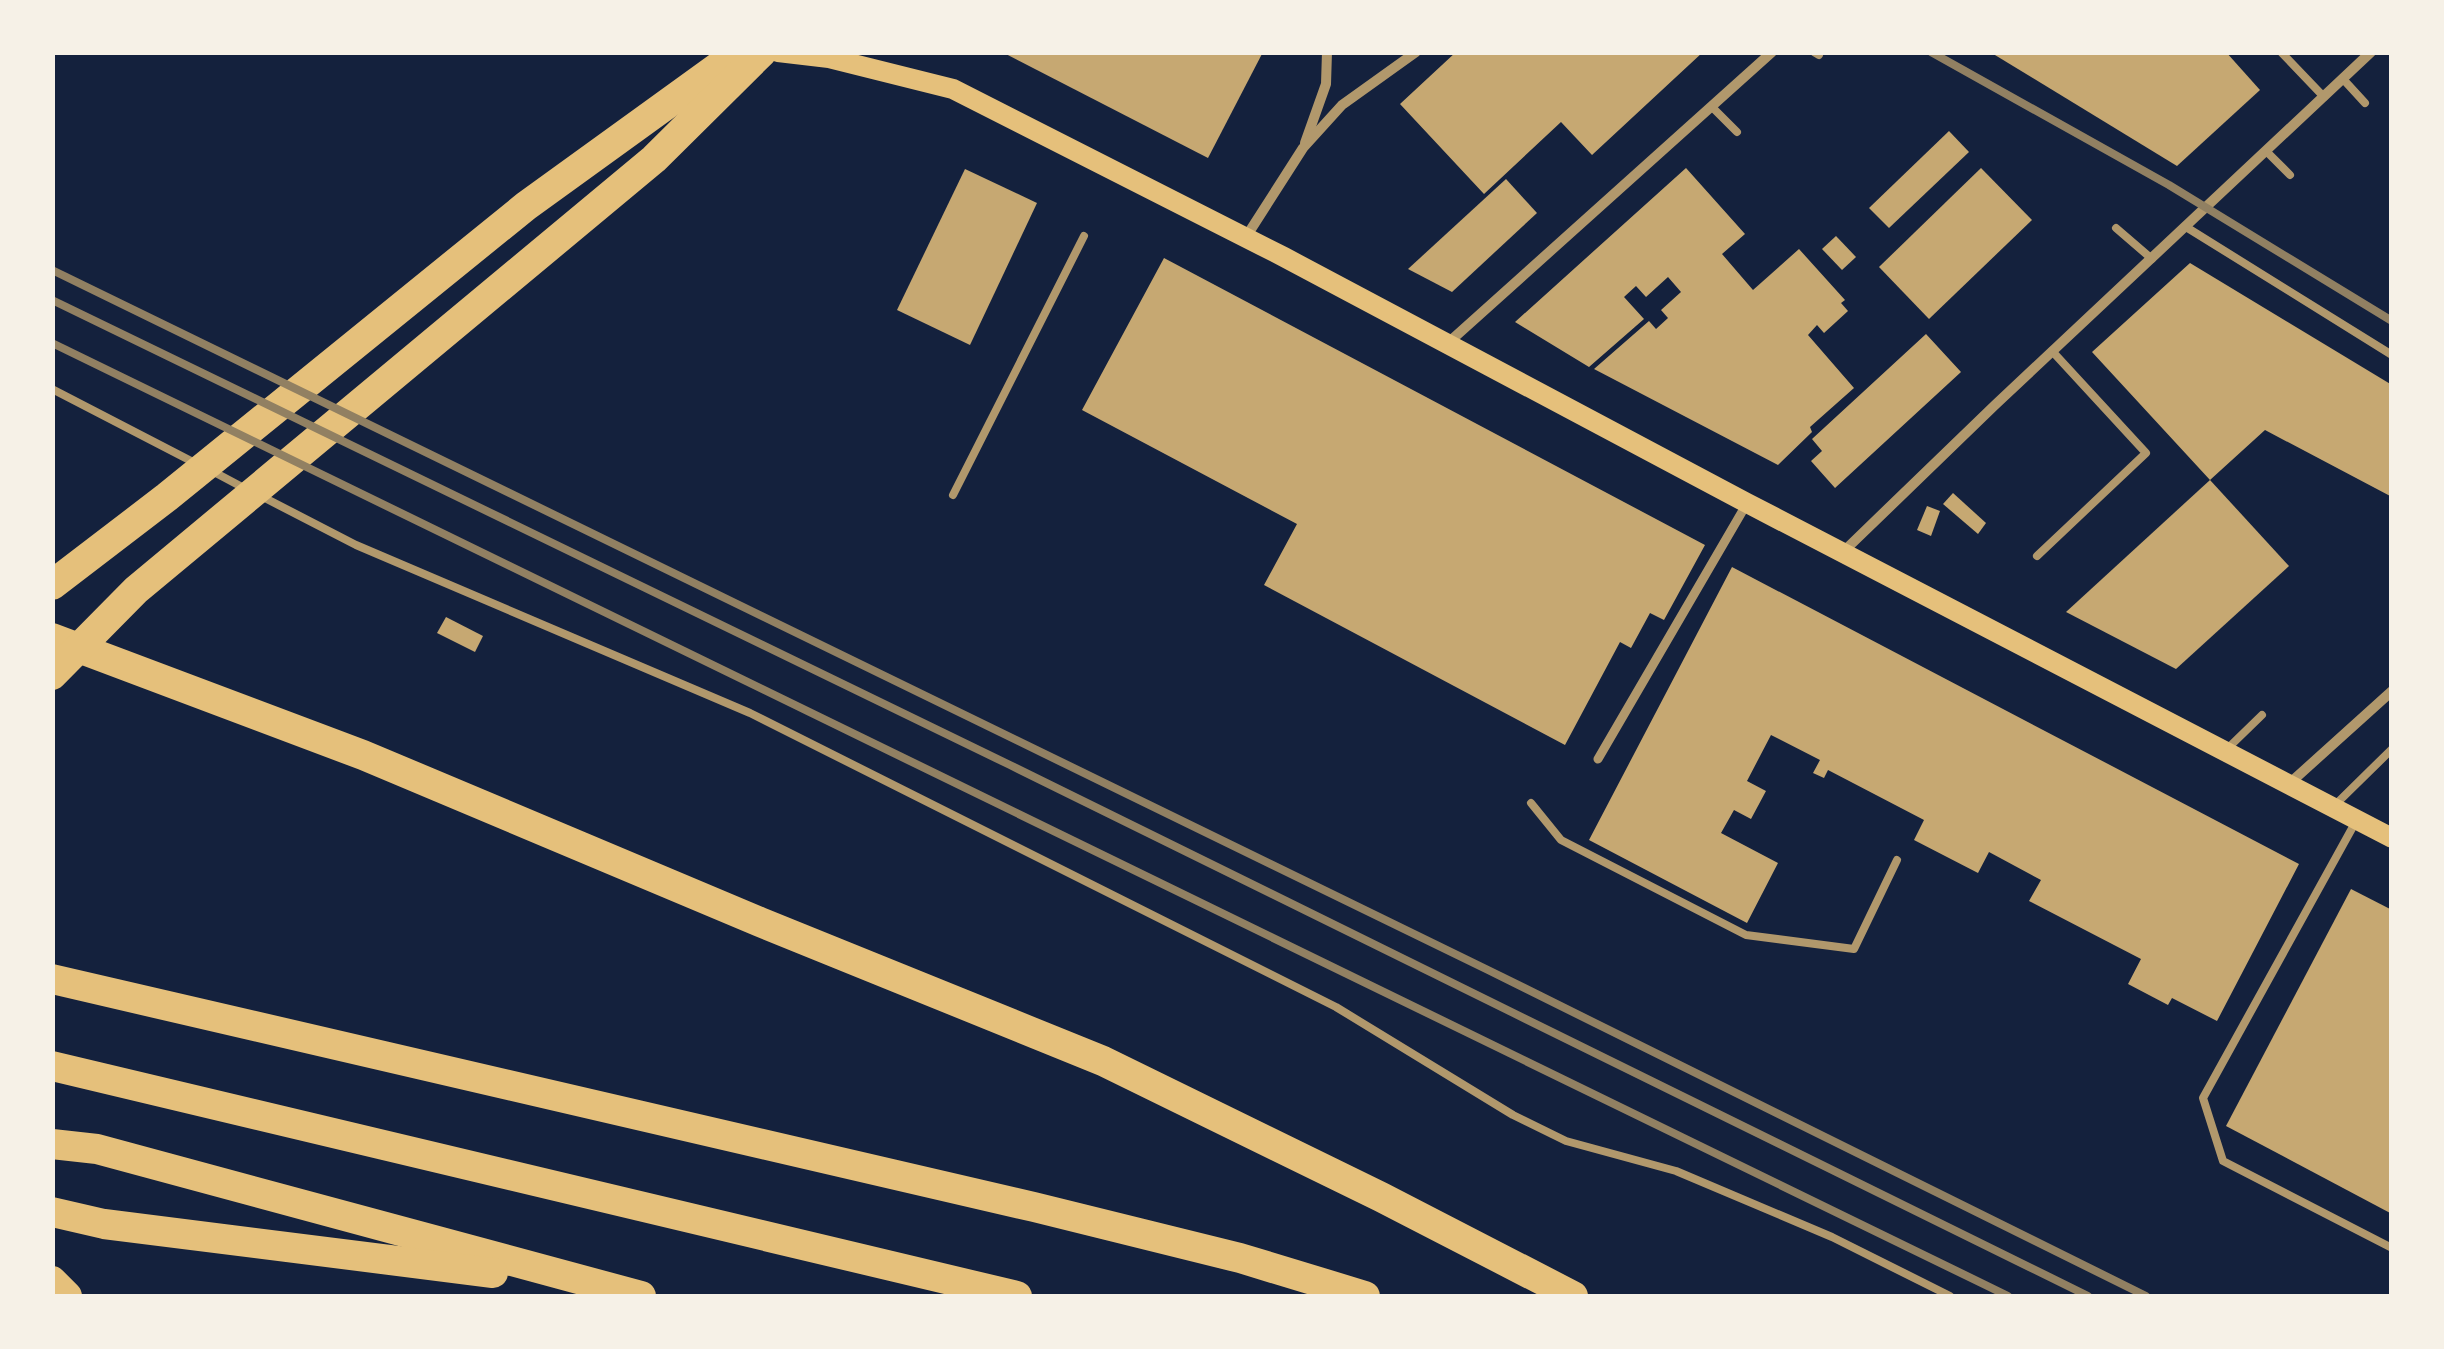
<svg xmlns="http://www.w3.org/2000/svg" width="2444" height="1349" font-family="'Fira Sans Condensed',sans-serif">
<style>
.building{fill:#c6a872}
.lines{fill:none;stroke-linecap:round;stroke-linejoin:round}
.service{stroke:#b1986c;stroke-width:8}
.pedestrian{stroke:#b1986c;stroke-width:9}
.minor{stroke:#b1986c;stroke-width:10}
.secondary{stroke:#e5c07b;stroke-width:20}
.motorway{stroke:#e5c07b;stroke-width:30}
.rail{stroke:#918062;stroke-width:8}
</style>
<rect width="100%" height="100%" fill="#14213d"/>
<g class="building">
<path d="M1002,52H1263L1208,158Z"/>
<path d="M1456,52H1703L1592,155L1561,122L1484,194L1400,104Z"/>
<path d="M1990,52H2226L2260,90L2177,166Z"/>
<path d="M1949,131L1969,152L1889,228L1869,208Z"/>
<path d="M1686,168L1745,234L1722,254L1753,290L1799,249L1845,300L1841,303L1848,311L1824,333L1817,325L1808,335L1854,388L1810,427L1812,432L1778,465L1594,369L1649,321L1656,329L1668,318L1661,310L1681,292L1668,277L1646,297L1636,286L1624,297L1644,319L1589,367L1515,322Z"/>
<path d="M1981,168L2032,220L1929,319L1879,267Z"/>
<path d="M965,169L1037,203L970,345L897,310Z"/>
<path d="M1506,179L1537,213L1452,292L1408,269Z"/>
<path d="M1836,236L1856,257L1842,270L1822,249Z"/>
<path d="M1164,258L1705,545L1664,620L1650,613L1631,648L1620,642L1565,745L1264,585L1297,524L1082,410Z"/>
<path d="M2190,263L2392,385V497L2265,430L2210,480L2092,352Z"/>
<path d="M1926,334L1961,372L1835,488L1811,461L1822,451L1812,439Z"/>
<path d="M2210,480L2289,566L2176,669L2066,612Z"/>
<path d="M1953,493L1986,523L1978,534L1943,504Z"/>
<path d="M1927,506L1940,511L1931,536L1917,530Z"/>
<path d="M1732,567L2299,864L2217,1021L2172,998L2168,1005L2128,984L2141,959L2029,901L2041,880L1989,852L1978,873L1914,840L1924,820L1828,770L1824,778L1813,773L1820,760L1771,735L1747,781L1766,791L1751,819L1734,810L1721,833L1778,863L1747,923L1589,840Z"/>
<path d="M446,617L483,636L475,652L437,633Z"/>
<path d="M2351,889L2392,910V1214L2226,1126Z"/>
</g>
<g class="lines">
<g class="service">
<path d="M1814,52L1819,55"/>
<path d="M2281,52L2324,97"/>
<path d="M2343,79L2365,103"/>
<path d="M1712,107L1737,132"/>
<path d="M2266,151L2290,175"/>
<path d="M2186,227L2392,355"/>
<path d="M2116,228L2152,259"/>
<path d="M52,389L195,463"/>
<path d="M212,471L244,488"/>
<path d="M953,495L1084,236"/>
<path d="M261,496L356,545L750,713L1336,1007L1513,1115L1566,1141L1676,1171L1832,1237L1950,1296"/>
<path d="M2037,556L2146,453L2052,351"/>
<path d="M2226,750L2262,715"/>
<path d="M1531,803L1561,840L1746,935L1854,949L1897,860"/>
<path d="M2334,806L2392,749"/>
<path d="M2355,823L2203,1098L2223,1161L2392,1248"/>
</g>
<path class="pedestrian" d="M1598,759L1746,505"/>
<g class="minor">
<path d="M1305,143L1326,84L1327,52"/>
<path d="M1246,237L1303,148L1342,105L1416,52"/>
<path d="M1448,343L1772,52"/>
<path d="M1843,552L1995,405L2371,52"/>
<path d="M2290,783L2392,691"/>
</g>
<path class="secondary" d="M778,52L829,58L953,89L1284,257L1747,503L2392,838"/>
<g class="motorway">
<path d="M52,585L167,497L526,206L739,52"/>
<path d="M52,638L363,755L760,922L1103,1061L1381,1197L1573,1296"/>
<path d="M52,675L136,590L654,159L762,52"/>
<path d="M52,979L1034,1207L1240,1258L1365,1296"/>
<path d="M52,1066L1017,1296"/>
<path d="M52,1144L97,1149L641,1296"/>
<path d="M52,1212L104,1224L493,1273"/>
<path d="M52,1281L67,1296"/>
</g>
<g class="rail">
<path d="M1931,52L2169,185L2392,321"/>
<path d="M52,270L1488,970L2146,1296"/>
<path d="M52,300L1010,765L2088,1296"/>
<path d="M52,343L2008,1296"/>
</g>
</g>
<rect width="2444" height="1349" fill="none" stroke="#f6f1e7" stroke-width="110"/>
</svg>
